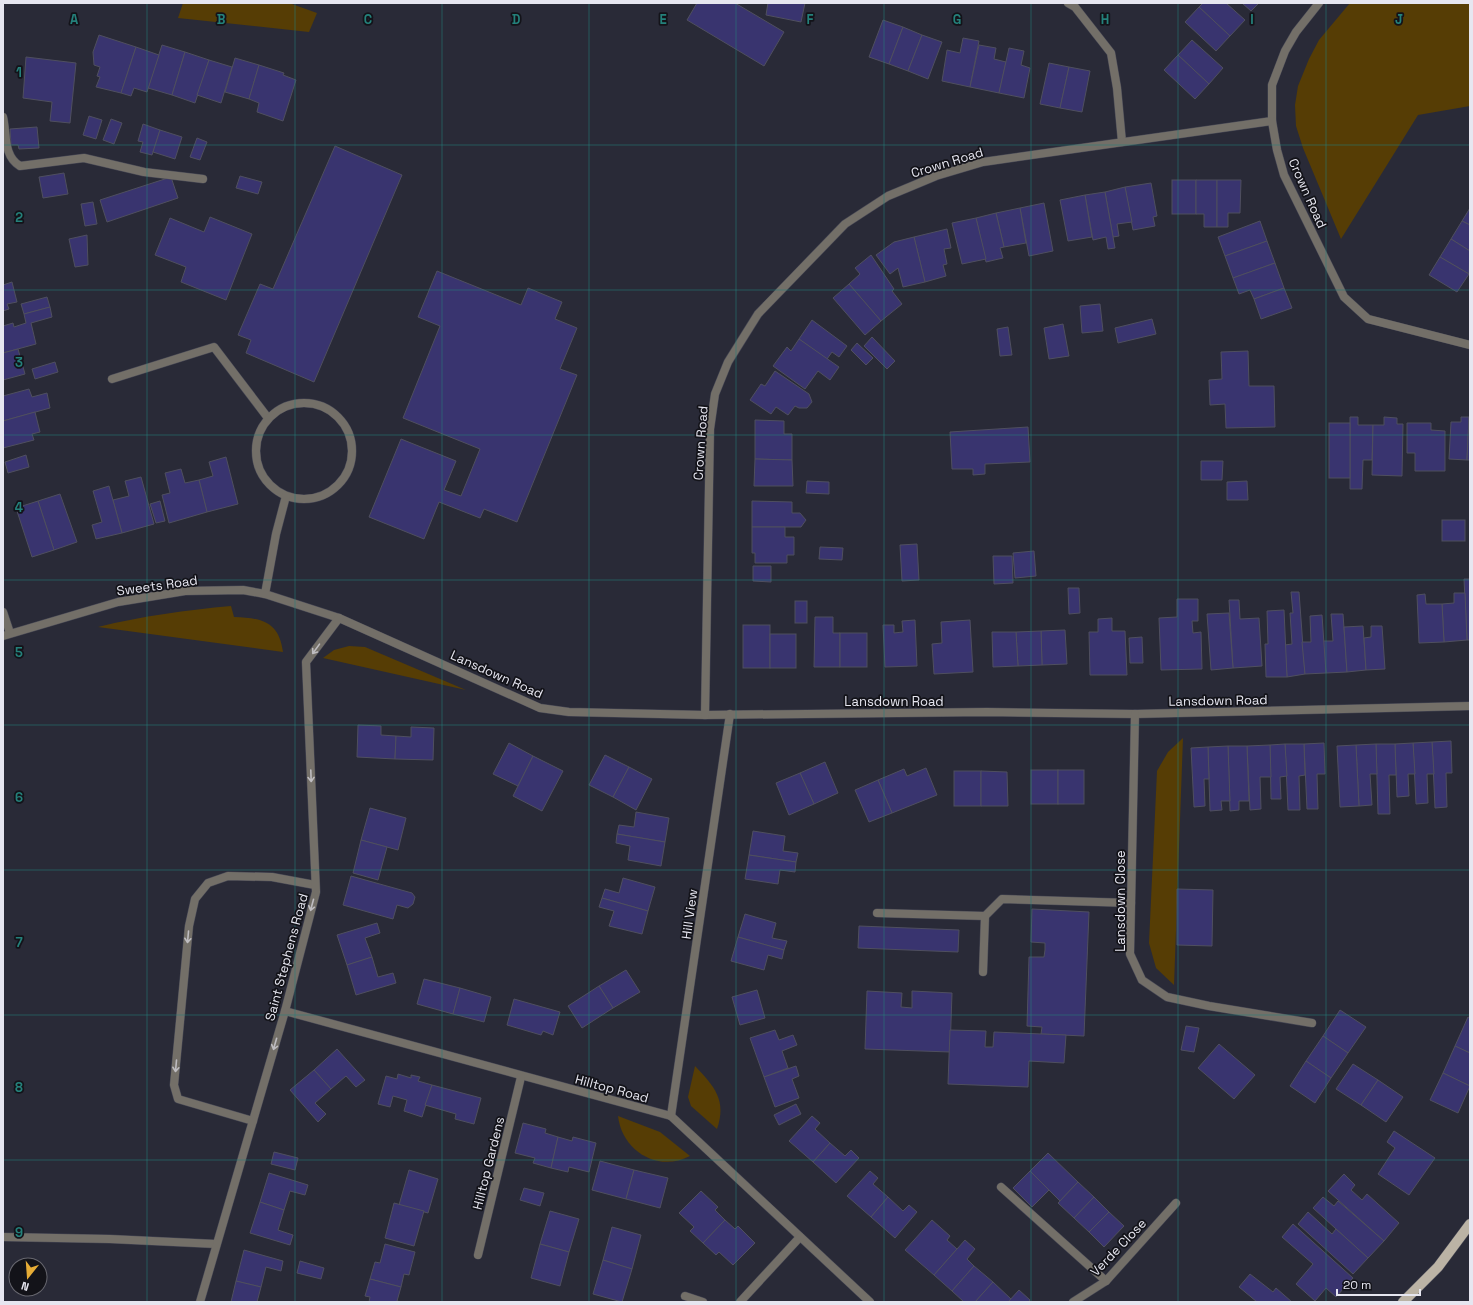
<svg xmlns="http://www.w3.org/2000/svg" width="1473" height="1305" font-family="'Space Grotesk',sans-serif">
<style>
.green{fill:#563d05}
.building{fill:#39346f;stroke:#4f4f5f}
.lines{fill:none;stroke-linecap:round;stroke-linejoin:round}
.service-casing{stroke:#474855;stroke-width:9}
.minor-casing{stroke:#474855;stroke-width:9}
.primary-casing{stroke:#474855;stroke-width:11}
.service{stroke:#736f68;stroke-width:8}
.minor{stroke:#736f68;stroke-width:8}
.primary{stroke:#bbb3a5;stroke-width:10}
.oneway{stroke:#bebcc0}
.grid{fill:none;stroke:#24817b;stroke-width:1;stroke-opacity:0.55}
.labels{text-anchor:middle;stroke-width:3.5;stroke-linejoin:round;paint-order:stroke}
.street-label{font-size:13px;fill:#e6e6f0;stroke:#131319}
.grid-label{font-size:13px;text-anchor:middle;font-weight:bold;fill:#24817b;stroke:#131319;stroke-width:3.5;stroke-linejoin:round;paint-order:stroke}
</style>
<rect width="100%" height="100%" fill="#292a37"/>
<g class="green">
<path d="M183,3H289L317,13L309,32L178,18Z"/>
<path d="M1350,3H1470V106L1418,115L1341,239L1303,148L1296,126L1295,105L1298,86L1309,59L1319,40Z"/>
<path d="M231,606L234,617C261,618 279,621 283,652L98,627C142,616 187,610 231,606Z"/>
<path d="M349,646L365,647L466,690L323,658L334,650Z"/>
<path d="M1183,738L1174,985L1156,968L1149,943L1157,771L1168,752Z"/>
<path d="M695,1066C714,1086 727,1100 717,1129L691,1106L688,1097Z"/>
<path d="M618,1116L660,1132L690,1156C658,1173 622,1151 618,1116Z"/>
</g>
<g class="building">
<path d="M697,3H735L784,32L764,66L687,20Z"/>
<path d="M768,3H805L801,22L766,15Z"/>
<path d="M1203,3H1226L1245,20L1230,36L1199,7Z"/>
<path d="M1242,3H1259L1251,11Z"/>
<path d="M1199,7L1230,36L1216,51L1185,22Z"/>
<path d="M883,20L903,27L889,64L869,57Z"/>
<path d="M903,27L922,35L908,71L889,64Z"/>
<path d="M99,35L136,47L121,93L96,87L100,77L97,76L100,67L94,65L93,52Z"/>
<path d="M922,35L942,42L928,79L908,71Z"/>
<path d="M963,38L979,41L970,87L942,81L947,50L960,53Z"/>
<path d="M1192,40L1223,68L1209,84L1178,55Z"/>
<path d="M162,45L185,52L172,95L148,88Z"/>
<path d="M979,45L996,48L994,59L1006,62L999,93L970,87Z"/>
<path d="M136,47L159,55L147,92L134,88L131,96L121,93Z"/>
<path d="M1009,48L1024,51L1021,65L1030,68L1024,98L999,93Z"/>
<path d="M185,52L209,60L195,103L172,95Z"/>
<path d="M1178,55L1209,84L1195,99L1164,70Z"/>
<path d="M26,57L76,63L70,123L50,121L52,102L23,98Z"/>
<path d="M235,58L259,65L249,99L225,92Z"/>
<path d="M209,60L232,67L221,103L197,95Z"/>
<path d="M1049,63L1069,67L1060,108L1040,104Z"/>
<path d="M259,65L284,73L283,75L296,80L283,121L257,112L259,103L249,99Z"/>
<path d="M1069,67L1090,71L1082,112L1060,108Z"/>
<path d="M89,116L102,120L96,139L83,135Z"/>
<path d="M111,119L122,123L114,144L103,140Z"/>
<path d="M143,124L160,130L152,155L140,152L143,142L138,141Z"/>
<path d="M37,127L39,148L19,149L18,145H11L10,129Z"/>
<path d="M160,130L182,137L175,159L153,152Z"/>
<path d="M197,138L207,142L200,160L190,157Z"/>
<path d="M335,146L402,175L314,382L246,353L251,340L238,335L260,284L273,289Z"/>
<path d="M64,173L68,194L43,198L39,177Z"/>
<path d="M240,176L262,182L258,194L236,188Z"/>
<path d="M171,177L178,198L107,222L100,200Z"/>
<rect x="1172" y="180" width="24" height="34"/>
<path d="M1196,180H1217V227H1204V214H1196Z"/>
<path d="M1217,180H1241L1240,213H1228V227H1217Z"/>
<path d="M1151,183L1157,216L1153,217L1155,226L1133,230L1125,187Z"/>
<path d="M1125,187L1132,222L1117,224L1119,236L1113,237L1105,192Z"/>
<path d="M1105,192L1115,248L1108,249L1106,237L1093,240L1085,195Z"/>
<path d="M1085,195L1092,237L1068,241L1060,200Z"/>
<path d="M93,202L97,224L85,226L81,204Z"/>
<path d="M1044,203L1053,251L1029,256L1020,208Z"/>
<path d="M1020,208L1026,243L1004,247L996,213Z"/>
<path d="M1470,208V225L1462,221Z"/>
<path d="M996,213L1004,247L1000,248L1003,258L986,262L976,218Z"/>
<path d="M210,217L252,234L226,300L181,282L186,267L155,255L170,218L204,232Z"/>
<path d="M976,218L986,259L962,264L952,223Z"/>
<path d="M1260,221L1267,241L1225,256L1218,237Z"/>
<path d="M1462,221L1470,225V251L1451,239Z"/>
<path d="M947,229L951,248L944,249L947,264L943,265L946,276L925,282L914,237Z"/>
<path d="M87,235L88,265L75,267L69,239Z"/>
<path d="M914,237L925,282L903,287L898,268L890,274L876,255L894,242Z"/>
<path d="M1451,239L1470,251L1469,274L1440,257Z"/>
<path d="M1267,241L1275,263L1233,278L1225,256Z"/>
<path d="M871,255L894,289L892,291L902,304L881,321L849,284L860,274L855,268Z"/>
<path d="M1440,257L1469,274L1457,292L1429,275Z"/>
<path d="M1275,263L1284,288L1254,299L1250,290L1239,294L1233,278Z"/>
<path d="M437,271L521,305L528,288L562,302L555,319L577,328L560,369L577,375L517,522L484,509L480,518L439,502L424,539L369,517L401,439L456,461L444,490L461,496L480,449L403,418L440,326L418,317Z"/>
<path d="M12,282L17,302L7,304L9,309L3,311V285Z"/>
<path d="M849,284L881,321L865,335L833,298Z"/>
<path d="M1284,288L1292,308L1261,319L1254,299Z"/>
<path d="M47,297L50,307L24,314L21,304Z"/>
<path d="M1100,304L1103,331L1082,333L1080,306Z"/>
<path d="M50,307L52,317L31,323L36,344L3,353V326L13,323L14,327L26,323L24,314Z"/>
<path d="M1152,319L1156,334L1118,343L1115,328Z"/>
<path d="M812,320L847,346L839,357L832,352L827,359L799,339Z"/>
<path d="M1063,324L1069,356L1049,359L1044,328Z"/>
<path d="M1008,327L1012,355L1000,356L997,329Z"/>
<path d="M872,337L895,361L887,369L864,346Z"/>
<path d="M799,339L839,367L830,380L818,371L805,389L773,366L787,347L791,351Z"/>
<path d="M857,343L873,358L866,365L851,350Z"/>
<path d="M18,349L25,374L3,380V353Z"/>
<path d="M1248,351L1249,386H1274L1275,427L1226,428L1225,404L1210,405L1209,380L1222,379L1221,352Z"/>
<path d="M55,362L58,372L35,379L32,369Z"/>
<path d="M775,371L809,394L812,402L807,408H799L795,406L788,415L776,407L771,414L750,400L761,384L765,386Z"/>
<path d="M29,389L32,397L47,393L50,408L3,421V396Z"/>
<path d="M35,412L40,432L32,434L34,440L3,448V421Z"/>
<path d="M1350,417H1358V425H1373L1372,460H1363L1362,489H1350Z"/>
<path d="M1384,417L1397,418V424H1403L1402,476L1372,475L1373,425H1384Z"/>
<path d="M1461,417H1469L1467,460L1449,459L1451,422H1461Z"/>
<path d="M1469,417H1470V460H1467Z"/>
<path d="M755,420L784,421V434H792V460L755,459Z"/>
<rect x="1329" y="423" width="21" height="55"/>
<path d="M1407,423H1431V430L1445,431V471H1415V453H1407Z"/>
<path d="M1028,427L1030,462L985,464V474L973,475V469H952L950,432Z"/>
<path d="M26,455L29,467L8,473L5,462Z"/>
<path d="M226,457L238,504L207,512L199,480L213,476L209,462Z"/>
<path d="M755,459L792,460L793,486H754Z"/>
<path d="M1201,461H1223L1222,480H1201Z"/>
<path d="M181,469L185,483L199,480L207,512L169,523L162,495L170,493L165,473Z"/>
<path d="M141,477L154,524L122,533L113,500L129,496L125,481Z"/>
<path d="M807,481L829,482V494L806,493Z"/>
<path d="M1247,481L1248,500H1227V482Z"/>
<path d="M109,486L122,533L96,539L92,525L102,522L93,491Z"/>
<path d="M60,494L77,542L54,550L38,501Z"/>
<path d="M38,501L54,550L32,557L16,508Z"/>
<path d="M160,501L165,521L156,523L150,504Z"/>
<path d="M752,501L792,502V513H800L806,520L801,527H752Z"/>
<rect x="1442" y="520" width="23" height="21"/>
<path d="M752,527H785V537H794V555H787V563H755V553H752Z"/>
<path d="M917,544L919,580L902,581L900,545Z"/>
<path d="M820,547L843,548L842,560L819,559Z"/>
<path d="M1034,551L1036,576L1015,578L1013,553Z"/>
<path d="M993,556H1012L1013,583L994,584Z"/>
<path d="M753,566H771V582L753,581Z"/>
<path d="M1464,579H1470V640H1467Z"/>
<path d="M1068,588H1079L1080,613L1069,614Z"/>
<path d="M1291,592H1299L1305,674L1287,677L1285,645L1292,644L1290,613H1293Z"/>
<path d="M1454,593H1465L1467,640L1444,642L1442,604L1454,603Z"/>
<path d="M1425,594L1426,604H1442L1444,642L1419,643L1417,595Z"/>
<path d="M1177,599H1198V621H1192L1193,633L1201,632L1202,669L1161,670L1159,618L1177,617Z"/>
<path d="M1229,600H1239L1240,619L1259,618L1262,666L1233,668Z"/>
<rect x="795" y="601" width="12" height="22"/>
<path d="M1284,610L1287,677H1266L1265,644H1268L1267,611Z"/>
<path d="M1229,613L1233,668L1211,670L1207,614Z"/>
<path d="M1331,614H1343L1347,672L1326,673L1323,641H1333Z"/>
<path d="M1322,615L1326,673L1305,674L1302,642H1311L1310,616Z"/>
<path d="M815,617H833V633H840V667H814Z"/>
<path d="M1112,618V631H1125L1127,675H1090L1089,632H1098V619Z"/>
<path d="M915,620L917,666L885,667L883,625H894V633L903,632L902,621Z"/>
<path d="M970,620L973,672L934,674L932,644L942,643L941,622Z"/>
<rect x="743" y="625" width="27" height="43"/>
<path d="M1363,626L1366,670L1347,672L1344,627Z"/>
<path d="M1371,626H1382L1385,669L1366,670L1364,638L1371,637Z"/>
<path d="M1065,630L1067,664L1042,665L1041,631Z"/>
<path d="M1041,631L1042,665L1018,666L1016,632Z"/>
<path d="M992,632H1016L1018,666L993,667Z"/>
<rect x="840" y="633" width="27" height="34"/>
<rect x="770" y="634" width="26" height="34"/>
<path d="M1142,637L1143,663H1130L1129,638Z"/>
<path d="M358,725L381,726V735L396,736L395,759L357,757Z"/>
<path d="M411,727L434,728L433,760L395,759L396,736L411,737Z"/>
<path d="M1451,741L1452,773H1446L1447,807L1435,808L1432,742Z"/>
<path d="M1432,742L1434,774H1427L1428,803L1416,804L1413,743Z"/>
<path d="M509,743L533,756L518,786L493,774Z"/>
<path d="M1324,743L1325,774H1317L1318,809H1307L1304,744Z"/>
<path d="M1413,743L1415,774H1408L1409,796L1397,797L1395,744Z"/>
<path d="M1285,744H1304L1305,775L1299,776L1300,810H1288Z"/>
<path d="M1285,744L1287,776L1280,777L1281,799H1271L1270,745Z"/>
<path d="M1376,744H1395L1396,775H1389L1390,814H1378Z"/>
<path d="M1376,744L1377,774H1370L1372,805L1359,806L1356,745Z"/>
<path d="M1270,745L1271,777H1260L1261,809L1250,810L1247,746Z"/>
<path d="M1356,745L1359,806L1340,807L1337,746Z"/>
<path d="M1228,746H1247L1249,801H1239V810L1230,811Z"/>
<path d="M1228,746L1230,801H1221L1222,810L1210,811L1208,747Z"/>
<path d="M1208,747L1209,779H1204L1205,806L1194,807L1191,748Z"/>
<path d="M605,755L629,767L613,797L589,785Z"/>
<path d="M533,756L563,771L542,811L513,796Z"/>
<path d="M825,762L838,793L814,804L800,773Z"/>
<path d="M629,767L652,779L636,810L613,797Z"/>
<path d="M926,768L937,795L892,813L878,780L904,769L907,776Z"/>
<rect x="1031" y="770" width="27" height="34"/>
<rect x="1058" y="770" width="26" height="34"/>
<rect x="954" y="771" width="27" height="35"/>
<path d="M981,771L1007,772L1008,806H981Z"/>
<path d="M800,773L814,804L789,815L776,783Z"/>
<path d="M878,780L892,813L869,822L855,790Z"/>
<path d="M370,808L406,818L398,850L361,840Z"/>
<path d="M636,812L669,818L665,842L617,834L619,825L634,827Z"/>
<path d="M753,831L785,836L783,851L798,853L796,862L749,855Z"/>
<path d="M617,834L665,842L661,866L628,860L630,846L616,843Z"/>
<path d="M361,840L387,847L378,880L353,873Z"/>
<path d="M749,855L796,862L795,872L780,870L778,884L745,879Z"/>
<path d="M351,876L412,893L415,897L413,904L408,908L397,905L393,919L343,905Z"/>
<path d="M623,878L655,887L648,911L602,898L605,889L619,893Z"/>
<path d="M1177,889L1213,890L1212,946L1177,945Z"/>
<path d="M602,898L648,911L642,934L609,926L614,911L599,907Z"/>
<path d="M1032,909L1089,912L1084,1036L1041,1034L1042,1027L1027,1026L1029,957H1044L1045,950V943L1031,942Z"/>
<path d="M745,914L776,923L772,938L787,941L784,950L738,937Z"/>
<path d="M377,923L380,933L365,938L372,957L347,965L337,935Z"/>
<path d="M859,926L959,930L958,952L858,948Z"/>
<path d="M738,937L784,950L782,959L768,955L764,970L731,961Z"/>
<path d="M372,957L378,977L393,973L396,983L356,995L347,965Z"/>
<path d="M626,970L640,992L613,1008L599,986Z"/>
<path d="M424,979L460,988L453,1014L417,1004Z"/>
<path d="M599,986L613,1008L582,1028L568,1006Z"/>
<path d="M460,988L491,997L484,1022L453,1014Z"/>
<path d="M757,990L765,1018L740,1025L732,997Z"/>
<path d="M867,991L902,993L901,1007L912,1008V991L952,993L950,1052L865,1049Z"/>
<path d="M514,999L560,1012L553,1035L543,1031L541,1035L507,1025Z"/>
<path d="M1340,1010L1366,1027L1348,1053L1323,1036Z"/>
<path d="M1468,1017L1470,1018V1053L1455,1046Z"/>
<path d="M1186,1026L1199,1028L1194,1052L1181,1050Z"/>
<path d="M775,1030L779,1040L793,1035L797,1045L782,1051L788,1068L764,1077L750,1038Z"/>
<path d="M950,1030L986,1031L985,1047H993L994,1032L1066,1035L1064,1063L1029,1061L1028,1087L948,1084Z"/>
<path d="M1323,1036L1348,1053L1331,1078L1306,1061Z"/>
<path d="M1219,1044L1255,1075L1234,1099L1198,1068Z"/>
<path d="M1455,1046L1470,1053V1086L1443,1073Z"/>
<path d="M337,1049L365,1080L356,1087L346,1076L331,1089L314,1070Z"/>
<path d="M1306,1061L1331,1078L1315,1103L1290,1086Z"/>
<path d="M1353,1064L1378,1080L1361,1105L1336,1089Z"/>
<path d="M796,1066L799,1076L792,1079L799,1098L775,1107L764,1077Z"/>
<path d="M314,1070L331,1089L315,1103L326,1114L318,1122L290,1090Z"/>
<path d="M1443,1073L1470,1086L1458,1113L1430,1100Z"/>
<path d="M398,1074L411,1078V1075L420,1077L418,1081L432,1085L422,1117L404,1111L407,1100L393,1096L390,1107L378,1104L386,1076L397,1079Z"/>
<path d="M1378,1080L1403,1097L1386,1122L1361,1105Z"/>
<path d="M432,1085L481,1098L474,1124L455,1119L456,1114L425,1105Z"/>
<path d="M796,1104L801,1114L779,1125L774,1115Z"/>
<path d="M812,1116L820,1123L815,1129L830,1143L813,1162L789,1141Z"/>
<path d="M523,1123L546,1129L545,1133L558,1137L551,1168L533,1163L535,1158L515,1153Z"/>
<path d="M1394,1131L1435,1158L1409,1195L1378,1174L1395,1148L1387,1142Z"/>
<path d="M558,1137L572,1141L573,1137L596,1143L589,1172L569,1167L568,1172L551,1168Z"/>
<path d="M830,1143L845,1156L851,1150L859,1158L836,1183L813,1162Z"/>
<path d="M274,1152L298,1158L295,1170L271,1164Z"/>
<path d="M1048,1153L1078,1182L1060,1201L1030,1171Z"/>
<path d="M600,1161L634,1170L626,1199L592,1190Z"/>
<path d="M409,1170L438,1179L428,1213L399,1205Z"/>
<path d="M634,1170L668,1178L660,1208L626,1199Z"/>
<path d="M870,1171L878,1178L873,1184L888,1197L871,1217L847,1196Z"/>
<path d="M1030,1171L1049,1190L1032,1207L1013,1188Z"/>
<path d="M269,1173L308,1185L305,1195L290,1191L284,1210L260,1202Z"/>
<path d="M1344,1174L1355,1185L1351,1190L1362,1200L1367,1194L1399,1223L1384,1241L1328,1191Z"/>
<path d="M1078,1182L1094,1197L1074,1218L1058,1203Z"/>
<path d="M524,1188L544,1193L540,1206L520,1200Z"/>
<path d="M701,1191L718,1207L715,1210L725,1220L703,1243L690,1231L694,1227L679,1213Z"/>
<path d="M888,1197L903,1211L909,1205L917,1212L895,1238L871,1217Z"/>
<path d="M1094,1197L1109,1212L1089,1232L1074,1218Z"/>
<path d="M1323,1197L1334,1206L1338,1201L1384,1241L1368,1258L1313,1208Z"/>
<path d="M260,1202L284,1210L278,1230L293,1235L290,1245L250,1233Z"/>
<path d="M394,1203L424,1211L414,1246L385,1238Z"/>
<path d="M550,1211L579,1219L569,1252L540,1244Z"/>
<path d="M1109,1212L1124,1226L1104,1247L1089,1232Z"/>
<path d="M1308,1212L1332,1234L1336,1229L1368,1258L1353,1274L1298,1224Z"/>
<path d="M725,1220L735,1229L738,1226L755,1243L733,1265L719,1252L716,1255L703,1243Z"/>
<path d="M932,1220L950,1236L947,1240L957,1249L934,1275L905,1250Z"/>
<path d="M1293,1224L1353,1278L1336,1297L1326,1288L1315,1301L1296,1284L1313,1264L1282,1237Z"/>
<path d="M612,1227L641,1235L632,1269L603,1260Z"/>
<path d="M965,1240L975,1249L967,1259L974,1266L952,1291L934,1275Z"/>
<path d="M385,1244L415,1252L409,1275L404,1274L401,1287L370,1279L375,1262L380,1263Z"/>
<path d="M540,1244L569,1252L560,1286L531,1278Z"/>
<path d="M244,1250L283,1261L281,1271L266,1267L261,1287L236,1281Z"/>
<path d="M603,1260L632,1269L622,1302L593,1294Z"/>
<path d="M300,1261L324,1268L321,1279L297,1273Z"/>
<path d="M974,1266L993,1282L975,1302H964L952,1291Z"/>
<path d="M1250,1274L1273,1292L1276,1288L1292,1302H1257L1239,1287Z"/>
<path d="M370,1279L401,1287L397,1301L401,1302H369L370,1297L365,1296Z"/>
<path d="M236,1281L261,1287L257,1302H231Z"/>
<path d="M993,1282L1011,1299L1008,1302H975Z"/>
<path d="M1019,1290L1030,1300L1028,1302H1008Z"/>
</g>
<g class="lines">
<defs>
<g id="service">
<path d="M3,117C7,134 3,156 20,166L84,158L144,172L203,179"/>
<path d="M112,379L214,347L268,418"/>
<circle cx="304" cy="451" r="48"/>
<path d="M265,594L276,534L286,496"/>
<path d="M877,913L985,916"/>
<path d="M983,972L985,916L1002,899L1131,903"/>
<path d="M253,1121L178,1099L174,1085L189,926L195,899L208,883L228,876L272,877L315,885"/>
<path d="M1001,1187L1106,1281"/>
<path d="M3,1237L110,1239L216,1244"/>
</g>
<g id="minor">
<path d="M1068,3L1075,7L1111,53L1117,88L1122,142"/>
<path d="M1319,3L1296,32L1285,51L1272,85V121L1277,150L1284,175L1344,297L1368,319L1470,345"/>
<path d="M3,612L10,633"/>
<path d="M3,636L118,602L185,591L243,590L265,594L339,618L540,708L569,712L705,715L987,712L1135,714L1470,706"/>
<path d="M1135,714L1130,954L1142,980L1167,997L1209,1006L1312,1023"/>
<path d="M705,715L710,429L715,394L728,362L758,314L845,224L888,196L936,176L983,162L1272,121"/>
<path d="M285,1011L671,1116L870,1302"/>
<path d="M671,1116L730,714"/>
<path d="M478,1255L521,1077"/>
<path d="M685,1296L703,1302"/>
<path d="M200,1302L285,1011L316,892L306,662L339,618"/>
<path d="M740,1302L800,1237"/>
<path d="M1073,1302L1106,1281L1176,1203"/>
</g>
<path id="primary" d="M1403,1302L1438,1267L1470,1224"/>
</defs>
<use href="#service" class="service-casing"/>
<use href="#minor" class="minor-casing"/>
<use href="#primary" class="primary-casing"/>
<use href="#service" class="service"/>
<use href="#minor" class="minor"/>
<use href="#primary" class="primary"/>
</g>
<defs><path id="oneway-shaft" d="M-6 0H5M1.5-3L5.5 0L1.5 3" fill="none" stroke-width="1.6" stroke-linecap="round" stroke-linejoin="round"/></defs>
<g class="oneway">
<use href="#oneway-shaft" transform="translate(316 649) rotate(126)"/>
<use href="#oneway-shaft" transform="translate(311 776) rotate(88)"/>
<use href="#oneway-shaft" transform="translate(312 905) rotate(105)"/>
<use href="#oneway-shaft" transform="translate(188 937) rotate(95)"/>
<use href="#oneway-shaft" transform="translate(275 1044) rotate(106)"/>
<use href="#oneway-shaft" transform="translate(176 1066) rotate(95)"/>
</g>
<path class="grid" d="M147,3V1302M295,3V1302M442,3V1302M589,3V1302M736,3V1302M884,3V1302M1031,3V1302M1178,3V1302M1326,3V1302M3,145H1470M3,290H1470M3,435H1470M3,580H1470M3,725H1470M3,870H1470M3,1015H1470M3,1160H1470"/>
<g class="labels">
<g class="street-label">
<text transform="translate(947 162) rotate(-17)" y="5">Crown Road</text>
<text transform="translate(1308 193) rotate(66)" y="5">Crown Road</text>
<text transform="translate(700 443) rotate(-86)" y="5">Crown Road</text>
<text transform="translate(157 585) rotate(-8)" y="5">Sweets Road</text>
<text transform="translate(497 674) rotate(24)" y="5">Lansdown Road</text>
<text transform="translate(1218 700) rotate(-1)" y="5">Lansdown Road</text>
<text x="894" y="706">Lansdown Road</text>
<text transform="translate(1120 901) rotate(-90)" y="5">Lansdown Close</text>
<text transform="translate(689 914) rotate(-82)" y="5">Hill View</text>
<text transform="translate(286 957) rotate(-75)" y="5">Saint Stephens Road</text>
<text transform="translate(612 1088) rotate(15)" y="5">Hilltop Road</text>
<text transform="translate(488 1163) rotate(-76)" y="5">Hilltop Gardens</text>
<text transform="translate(1118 1247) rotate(-46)" y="5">Verde Close</text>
</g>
</g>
<g class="grid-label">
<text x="74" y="24">A</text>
<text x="221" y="24">B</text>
<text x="368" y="24">C</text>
<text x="516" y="24">D</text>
<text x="663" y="24">E</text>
<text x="810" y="24">F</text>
<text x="957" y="24">G</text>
<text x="1105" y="24">H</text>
<text x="1252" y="24">I</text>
<text x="1399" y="24">J</text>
<text x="19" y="77">1</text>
<text x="19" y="222">2</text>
<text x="19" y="367">3</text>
<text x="19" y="512">4</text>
<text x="19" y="657">5</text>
<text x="19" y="802">6</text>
<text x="19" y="947">7</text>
<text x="19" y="1092">8</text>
<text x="19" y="1237">9</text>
</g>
<rect width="1473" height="1305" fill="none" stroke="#e6e6f0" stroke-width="8"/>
<g transform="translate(28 1277) rotate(197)"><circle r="19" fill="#131319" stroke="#67676f"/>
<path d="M0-3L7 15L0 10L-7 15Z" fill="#e6ac36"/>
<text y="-6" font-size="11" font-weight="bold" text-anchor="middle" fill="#e6e6f0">N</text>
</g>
<path d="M1337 1289v6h83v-6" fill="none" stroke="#e6e6f0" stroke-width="2"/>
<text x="1343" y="1289" font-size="12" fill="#e6e6f0" stroke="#131319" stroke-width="3" paint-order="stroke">20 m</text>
</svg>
